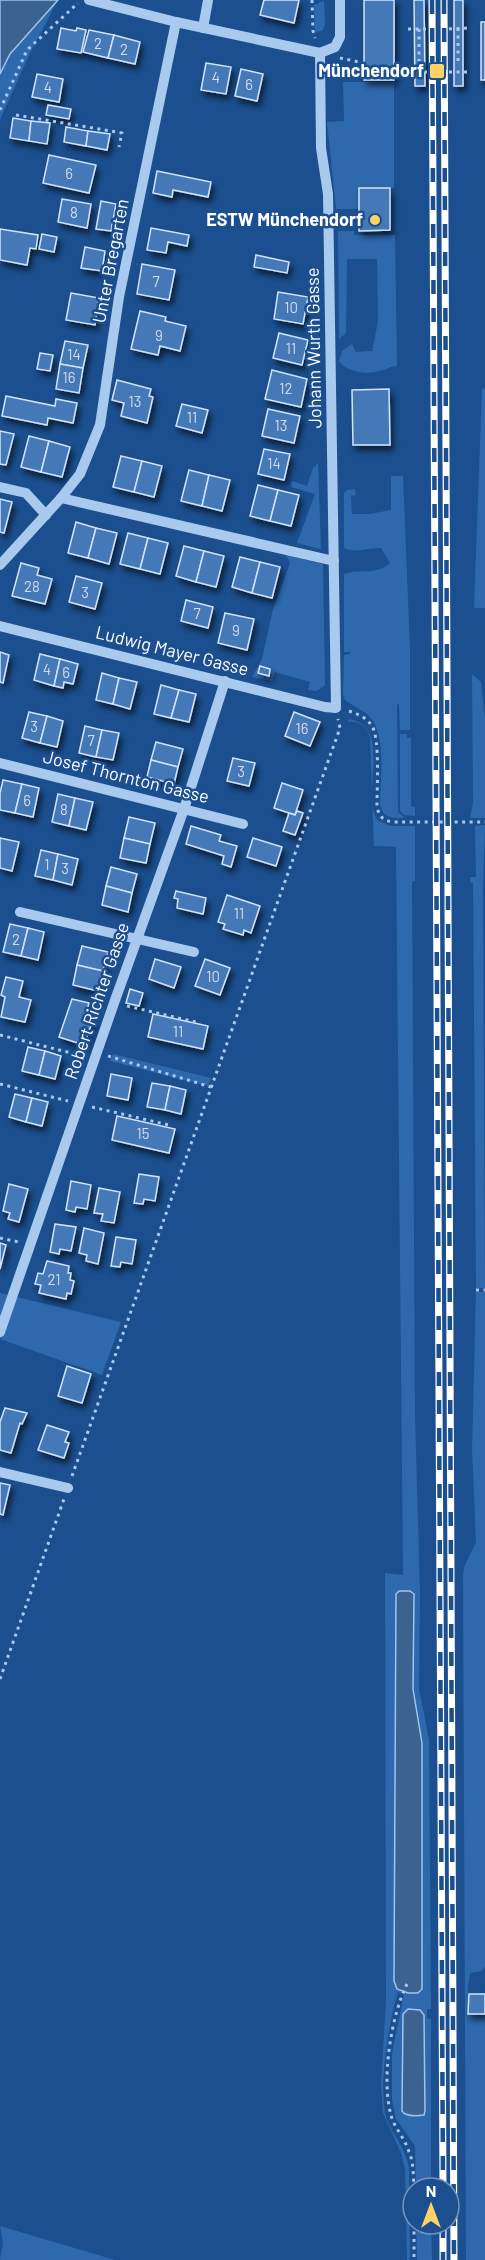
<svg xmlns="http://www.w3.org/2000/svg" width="485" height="2260" font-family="Barlow,sans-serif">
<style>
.green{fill:#2e69ad}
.water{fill:#3c6290;stroke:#9cc4f0;stroke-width:1.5}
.building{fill:#4478b7;stroke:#cfe3fa;stroke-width:1.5;filter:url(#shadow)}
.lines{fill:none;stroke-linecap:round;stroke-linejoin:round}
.path{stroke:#a9c9ee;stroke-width:3;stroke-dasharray:3 4.5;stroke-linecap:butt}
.minor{stroke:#a9c9ee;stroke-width:10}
.rail-casing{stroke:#fff;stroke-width:7}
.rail{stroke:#1b4f8f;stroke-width:4.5;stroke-dasharray:14;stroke-linecap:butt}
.poi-dot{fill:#ffd166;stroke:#1b4f8f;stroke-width:2}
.labels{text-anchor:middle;stroke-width:5;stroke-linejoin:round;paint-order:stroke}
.number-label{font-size:15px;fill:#d0dded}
.poi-label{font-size:18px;font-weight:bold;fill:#fff;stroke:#1b4f8f;text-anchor:end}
.street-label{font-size:18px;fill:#fff;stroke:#1b4f8f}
</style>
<defs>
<filter id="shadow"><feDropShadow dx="3" dy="5" stdDeviation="3" flood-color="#0009"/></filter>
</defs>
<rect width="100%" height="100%" fill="#1b4f8f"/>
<g class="green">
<path d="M58,0L30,53L0,120V74L10,54Z"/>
<path d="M324,1L325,25L322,31L315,32L314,5Z"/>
<path d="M343,82H394V188H359V209H336L327,122L344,121Z"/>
<path d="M338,231H354V235H395L397,366C391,366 386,370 379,371C367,375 346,372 339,361L342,351L352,344L356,352L372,351L378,322L377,259H347L346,333L339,339Z"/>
<path d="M482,388L485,389V634V608H474Z"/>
<path d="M318,463L321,549H319L297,543L315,494L291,487L292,481L307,486L313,468Z"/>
<path d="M391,476H403L410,648V730H400L399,704L397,705L398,812L405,818C392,818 384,819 380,805C380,780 387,734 369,716C362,709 352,706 345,700L343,694L344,655L350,654V652H344V574C362,568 376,576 390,563L381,548C368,547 355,554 344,548V493L347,490L355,489L356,495L351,496L352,514H369L391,510Z"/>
<path d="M286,555L323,564L325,685L317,691L308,690L310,682L275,672L272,681L252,677L262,659L272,613L290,563Z"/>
<path d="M472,674L481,682L485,719V818H470L473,803Z"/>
<path d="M349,719C393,727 361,791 377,820L390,826H415V881H412L415,1415L420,1592L419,1689L429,1740L431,2009H427V2018L431,2019V2188H416L415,2146L396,2119L392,2100V2053L404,1994L398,1992C389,2021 378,2087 386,2117C392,2135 406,2148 409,2168L410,2260H407L405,2169L401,2153L383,2113L381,2083L386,2002L385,1573L403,1575L396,847L374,846L370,737C367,727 359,720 348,722Z"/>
<path d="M400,734H407V738H411V806L415,807V816L404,815L400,811Z"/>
<path d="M485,825L483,886L485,1288H476L473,883L470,882V877H476L475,826Z"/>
<path d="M113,1054L211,1078L208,1086L110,1061Z"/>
<path d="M476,1292H485V1967L482,1971L470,1973L468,1988V2013L485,2014V2260H466L463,1576L464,1567L476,1542L472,1449Z"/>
<path d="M0,1293L121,1322L102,1375L0,1339Z"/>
<path d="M416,2224H431L432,2260H417Z"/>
<path d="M0,2226L115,2260H0L3,2243Z"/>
</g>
<g class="water">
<path d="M0,0H58L10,54L0,74Z"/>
<path d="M399,1591H410L414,1594L413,1689L422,1743V1989L418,1993H408L397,1989L394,1981L396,1594Z"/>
<path d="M408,2009L420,2010L424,2015L425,2111L424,2115C417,2116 406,2117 402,2111L403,2014Z"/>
</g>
<g class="building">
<path d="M264,0H299L294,23L260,15Z"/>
<rect x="364" y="0" width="30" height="80"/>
<path d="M414,0H424L425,86H415Z"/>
<rect x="454" y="0" width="9" height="86"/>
<rect x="481" y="22" width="4" height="58"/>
<path d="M61,28L76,31L77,28L86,30L81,53L57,49Z"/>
<path d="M89,30L114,35L108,58L83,52Z"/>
<path d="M114,35L140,42L135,64L108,58Z"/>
<path d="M206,63L231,67L226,94L201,90Z"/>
<path d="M241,69L263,74L257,101L235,96Z"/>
<path d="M37,74L63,79L59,102L32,97Z"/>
<path d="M48,105L71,109L69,119L46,115Z"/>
<path d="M13,118L31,121L29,141L10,138Z"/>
<path d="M31,121L50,123L47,144L29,141Z"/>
<path d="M66,127L88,131L86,146L64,142Z"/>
<path d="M88,131L110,134L107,150L86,146Z"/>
<path d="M49,155L96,165L89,193L43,183Z"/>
<path d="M157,171L211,182L208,197L173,190L172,197L153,193Z"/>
<path d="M359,188H390V230L359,231Z"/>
<path d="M62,199L91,204L87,228L58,222Z"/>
<path d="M101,201L116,204L111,231L96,229Z"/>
<path d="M151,228L189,235L187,246L168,242L166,253L147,250Z"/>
<path d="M0,229L38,235L36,249L30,248L27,265L0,260Z"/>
<path d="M42,234L57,237L54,252L39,249Z"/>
<path d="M85,247L105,251L102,271L81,268Z"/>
<path d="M256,255L289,262L287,273L254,267Z"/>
<path d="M142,264L175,270L169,300L137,294Z"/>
<path d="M278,292L308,297L303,324L274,319Z"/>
<path d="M71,293L99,298L95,325L66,320Z"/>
<path d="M140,311L166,317L165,321L186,326L180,351L160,346L158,355L131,349Z"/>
<path d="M279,333L308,340L302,365L273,358Z"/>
<path d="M65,341L88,345L83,368L60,364Z"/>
<path d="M40,353L53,355L50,371L37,369Z"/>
<path d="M60,364L83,368L79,393L56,389Z"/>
<path d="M272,370L307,379L301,407L265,399Z"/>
<path d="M117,380L151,389L149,396L153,397L147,423L121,416L124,403L112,400Z"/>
<path d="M389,389L390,445H353L352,390Z"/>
<path d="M6,396L55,406L56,399L77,403L73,423L48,418L47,425L2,416Z"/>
<path d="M182,404L208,410L202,433L176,426Z"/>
<path d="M268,409L300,416L294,443L262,436Z"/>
<path d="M0,431L14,434L6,465L0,464Z"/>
<path d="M29,436L49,441L41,472L21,467Z"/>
<path d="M49,441L70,447L62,477L41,472Z"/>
<path d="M264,449L290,454L284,480L258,474Z"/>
<path d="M121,456L142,461L134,492L113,487Z"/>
<path d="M142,461L162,466L154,497L134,492Z"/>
<path d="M189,470L209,475L202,506L181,501Z"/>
<path d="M209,475L230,480L222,511L202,506Z"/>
<path d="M258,485L278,490L270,521L250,516Z"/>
<path d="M278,490L299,495L291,526L270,521Z"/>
<path d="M0,499L12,502L4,533L0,532Z"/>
<path d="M76,522L96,528L88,558L68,553Z"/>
<path d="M96,528L117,533L109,564L88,558Z"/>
<path d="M128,533L148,538L140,569L120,564Z"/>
<path d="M148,538L168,543L160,574L140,569Z"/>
<path d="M184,546L204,551L196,582L176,576Z"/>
<path d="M204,551L224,556L216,587L196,582Z"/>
<path d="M240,557L260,562L252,593L232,587Z"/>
<path d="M260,562L280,567L272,598L252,593Z"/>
<path d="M21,563L39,568L37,575L52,579L45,604L12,596Z"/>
<path d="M76,576L102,583L95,609L69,602Z"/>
<path d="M186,600L213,607L208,628L181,621Z"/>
<path d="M225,613L254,619L247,650L218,643Z"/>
<path d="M0,652L9,655L3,683L0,682Z"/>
<path d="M40,654L60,659L54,686L34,680Z"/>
<path d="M60,659L78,664L73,684L64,682L63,688L54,686Z"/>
<path d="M260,666L270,669L269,676L258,673Z"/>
<path d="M102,673L119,678L113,704L96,700Z"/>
<path d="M119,678L137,682L130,709L113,704Z"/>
<path d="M161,685L179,690L171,718L154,714Z"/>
<path d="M179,690L196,694L189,722L171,718Z"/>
<path d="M29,712L47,716L40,743L22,738Z"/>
<path d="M294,712L320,722L310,746L285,736Z"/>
<path d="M47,716L63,721L57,747L40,743Z"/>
<path d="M85,726L102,730L96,757L79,753Z"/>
<path d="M102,730L119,733L113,760L96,757Z"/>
<path d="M156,742L183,749L178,767L151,760Z"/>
<path d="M233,758L255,763L249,786L227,781Z"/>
<path d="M151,760L178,767L174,784L147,777Z"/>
<path d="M3,780L22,784L15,813L0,810V793Z"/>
<path d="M282,783L303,790L295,815L274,808Z"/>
<path d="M22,784L39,788L33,817L15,813Z"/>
<path d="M58,794L75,798L69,826L52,822Z"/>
<path d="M75,798L93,802L86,830L69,826Z"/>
<path d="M297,811L303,813L295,835L283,831L289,813L295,815Z"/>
<path d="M129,817L155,823L150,844L124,838Z"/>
<path d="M191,826L221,835L219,841L237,846L231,867L222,864L224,856L186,844Z"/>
<path d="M0,838L19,842L12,871L0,868Z"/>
<path d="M124,838L150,844L146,863L120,858Z"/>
<path d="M253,838L282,847L276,866L247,857Z"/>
<path d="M41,850L58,854L53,880L35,876Z"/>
<path d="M58,854L78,859L72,885L53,880Z"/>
<path d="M111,867L137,874L132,893L106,886Z"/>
<path d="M106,886L132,893L128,912L102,905Z"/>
<path d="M176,891L206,898L203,914L177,908L178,899L174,898Z"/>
<path d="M227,895L260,906L251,933L244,930L243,935L223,929L225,924L218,922Z"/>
<path d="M10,924L28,928L21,956L3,952Z"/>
<path d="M28,928L44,932L38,960L21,956Z"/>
<path d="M82,946L108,952L103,971L77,965Z"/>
<path d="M155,959L181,967L174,988L149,979Z"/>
<path d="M205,959L230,968L220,995L195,986Z"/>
<path d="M77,965L103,971L98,991L73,985Z"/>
<path d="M6,977L23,981L19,997L31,1000L25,1022L1,1017L5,997L1,995Z"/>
<path d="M130,989L143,993L139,1006L126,1003Z"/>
<path d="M72,999L89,1003L85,1017L93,1020L84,1045L59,1037Z"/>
<path d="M153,1014L208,1026L203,1049L148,1037Z"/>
<path d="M28,1047L45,1051L39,1075L22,1071Z"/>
<path d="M45,1051L61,1056L55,1079L39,1075Z"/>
<path d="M111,1074L132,1078L128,1100L107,1096Z"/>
<path d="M152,1083L170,1086L165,1110L147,1107Z"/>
<path d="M170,1086L186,1090L181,1114L165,1110Z"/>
<path d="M15,1094L32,1098L26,1122L9,1117Z"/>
<path d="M32,1098L48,1102L42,1126L26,1122Z"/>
<path d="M117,1116L175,1129L169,1153L112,1140Z"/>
<path d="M139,1174L159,1177L155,1201L144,1199L143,1204L134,1203Z"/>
<path d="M71,1181L91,1185L87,1209L76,1207L75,1212L66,1210Z"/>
<path d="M9,1184L28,1189L19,1222L8,1219L10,1213L3,1211Z"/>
<path d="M99,1188L120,1192L114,1223L101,1221L103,1214L94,1213Z"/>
<path d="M55,1224L76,1227L71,1251L60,1249L59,1254L50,1252Z"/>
<path d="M84,1228L104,1233L98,1264L86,1261L87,1255L79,1253Z"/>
<path d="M116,1237L136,1240L132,1264L121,1262L120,1267L111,1266Z"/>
<path d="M0,1243L6,1245L0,1269Z"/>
<path d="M47,1261L69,1266L68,1273H71L70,1280L74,1281L71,1294L67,1293L66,1299L39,1293L41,1285L35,1284L38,1273L43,1274Z"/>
<path d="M67,1366L91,1374L82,1403L58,1396Z"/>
<path d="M5,1408L27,1413L22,1424L20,1423L11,1453L0,1450V1422Z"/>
<path d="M47,1425L69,1432L65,1442L69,1443L64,1458L38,1450Z"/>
<path d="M0,1483L10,1485L3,1515L0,1514Z"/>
<path d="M469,1994H485V2014H468Z"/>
</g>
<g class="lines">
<g class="path">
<path d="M312,0L313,31L315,38"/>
<path d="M458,28V61"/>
<path d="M408,29H428"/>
<path d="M419,29V61"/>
<path d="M449,29L469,28"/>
<path d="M340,58L364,63"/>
<path d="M409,72H429"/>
<path d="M449,72H469"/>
<path d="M0,110L27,50L78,3"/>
<path d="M16,115L122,133L119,147"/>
<path d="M349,711C358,714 367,718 372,726C380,739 377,788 377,805C378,816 383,821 394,822H485"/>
<path d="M127,1006L200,1023"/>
<path d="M0,1035L83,1056"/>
<path d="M108,1056L211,1087"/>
<path d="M0,1084L68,1101"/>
<path d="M92,1107L169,1125"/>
<path d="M0,1238L19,1242"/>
<path d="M476,1290H485"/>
<path d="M72,1476L340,728L338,719"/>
<path d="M0,1679L64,1499"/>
<path d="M407,1984C391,2016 381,2080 391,2115C394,2128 405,2138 409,2152C414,2163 413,2176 414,2188"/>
<path d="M414,2224V2260"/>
</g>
<g class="minor">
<path d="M89,0L176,22L320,53"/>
<path d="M203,28L208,0"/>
<path d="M320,53L335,47L340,37V0"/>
<path d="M0,487L26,493L46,515"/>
<path d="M61,498L334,561"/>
<path d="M0,565L61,498L80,474L100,425L119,297L176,22"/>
<path d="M0,626L325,707L336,708L328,194L321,148L320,53"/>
<path d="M0,763L243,824"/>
<path d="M20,912L194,952"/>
<path d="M0,1332L114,1003L184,809L225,681"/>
<path d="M0,1472L68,1488"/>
</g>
<defs>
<g id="rail">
<path d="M432,0L443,2188"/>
<path d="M444,0L454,2260"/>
<path d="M443,2224V2260"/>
</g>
</defs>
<use href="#rail" class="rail-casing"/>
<use href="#rail" class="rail"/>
</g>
<g class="poi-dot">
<rect x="429" y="63" width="16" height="16" rx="3"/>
<circle cx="375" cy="220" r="6"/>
</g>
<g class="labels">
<g class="number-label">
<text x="98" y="49">2</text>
<text x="124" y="55">2</text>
<text x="216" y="83">4</text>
<text x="249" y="90">6</text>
<text x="48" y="93">4</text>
<text x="69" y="179">6</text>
<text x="74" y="218">8</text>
<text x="156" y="287">7</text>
<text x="291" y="313">10</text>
<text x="159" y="341">9</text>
<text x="291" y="354">11</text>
<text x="74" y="360">14</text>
<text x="69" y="383">16</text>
<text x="286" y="394">12</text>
<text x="135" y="407">13</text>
<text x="192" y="423">11</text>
<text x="281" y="431">13</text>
<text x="274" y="469">14</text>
<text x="32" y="592">28</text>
<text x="85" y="598">3</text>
<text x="197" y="619">7</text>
<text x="236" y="636">9</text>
<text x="47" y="675">4</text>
<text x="66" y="678">6</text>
<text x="34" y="732">3</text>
<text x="302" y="734">16</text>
<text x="91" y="746">7</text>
<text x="241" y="777">3</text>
<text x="27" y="806">6</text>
<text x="64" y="815">8</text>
<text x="47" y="870">1</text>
<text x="65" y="874">3</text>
<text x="239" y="919">11</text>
<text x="16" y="945">2</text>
<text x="213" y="982">10</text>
<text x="178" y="1037">11</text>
<text x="143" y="1139">15</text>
<text x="54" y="1285">21</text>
</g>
<g class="poi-label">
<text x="424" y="77">Münchendorf</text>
<text x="363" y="226">ESTW Münchendorf</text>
</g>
<g class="street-label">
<text transform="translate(111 261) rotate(-79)" y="6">Unter Bregarten</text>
<text transform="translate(314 348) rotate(-91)" y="6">Johann Wurth Gasse</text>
<text transform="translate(172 651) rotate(14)" y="6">Ludwig Mayer Gasse</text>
<text transform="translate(126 777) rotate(14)" y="6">Josef Thornton Gasse</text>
<text transform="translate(97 1001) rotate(-71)" y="6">Robert Richter Gasse</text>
</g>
</g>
<g transform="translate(431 2206)"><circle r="28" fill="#1b4f8f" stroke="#7695bc" stroke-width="1.5"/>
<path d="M0-4.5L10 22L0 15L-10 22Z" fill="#ffd166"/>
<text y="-9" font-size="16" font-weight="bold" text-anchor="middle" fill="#ffffff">N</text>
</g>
</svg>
